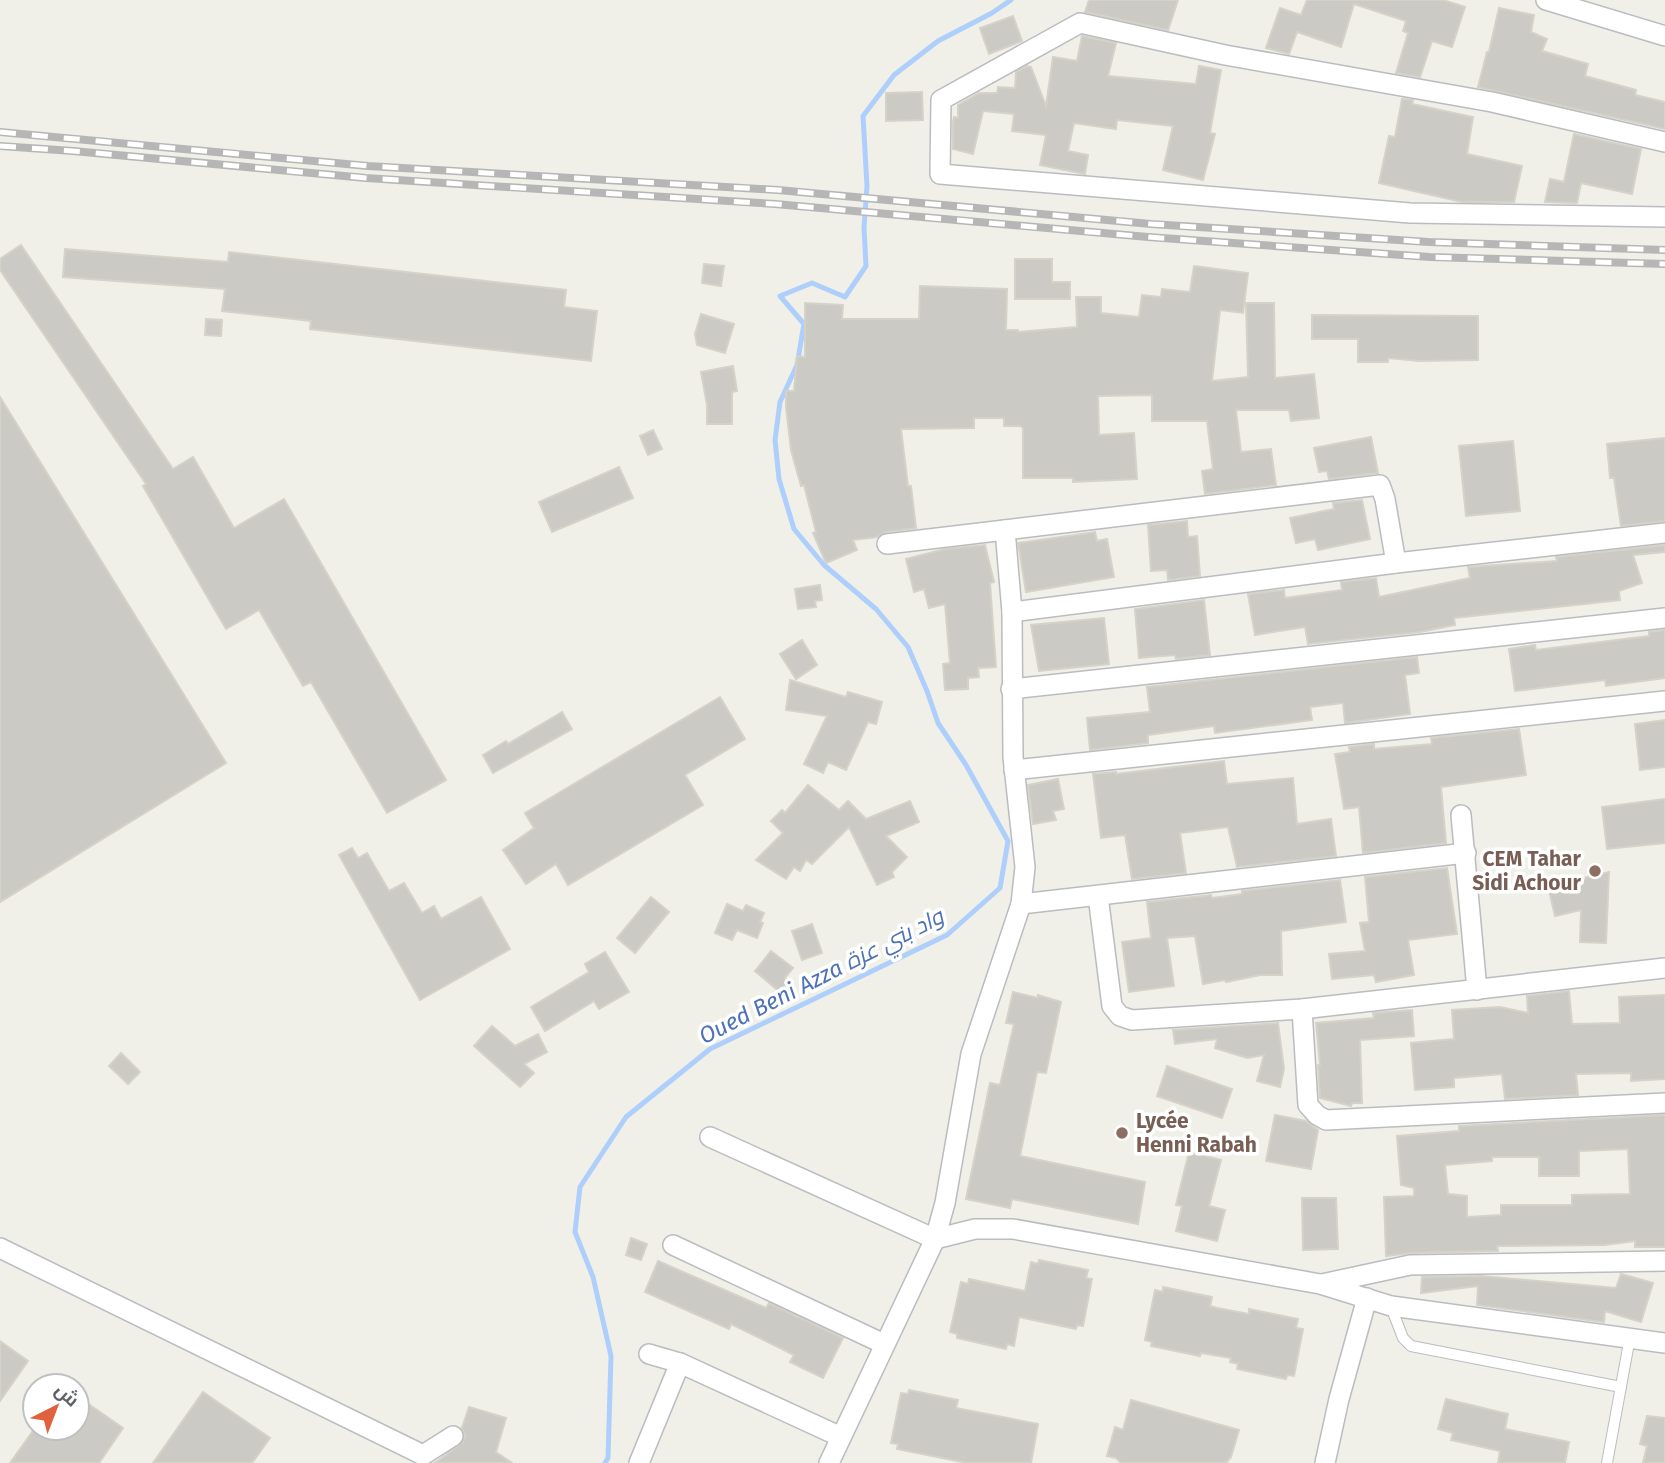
<svg xmlns="http://www.w3.org/2000/svg" width="1665" height="1463" font-family="'Fira Sans',Cairo,sans-serif">
<style>
.lines{fill:none;stroke-linecap:round;stroke-linejoin:round}
.stream{stroke:#aecffb;stroke-width:5}
.building{fill:#cccac4;stroke:#d5d2c7;stroke-width:2;fill-rule:evenodd}
.lane-casing{stroke:#babcc0;stroke-width:12}
.street-casing{stroke:#babcc0;stroke-width:22}
.lane{stroke:#fff;stroke-width:10}
.street{stroke:#fff;stroke-width:19}
.rail-casing{stroke:#b6b6b7;stroke-width:8}
.rail{stroke:#fff;stroke-width:5;stroke-dasharray:16;stroke-linecap:butt}
.education-dot{fill:#8d6e63;stroke:#fff;stroke-width:2.5}
.labels{text-anchor:middle;stroke-width:7;stroke-linejoin:round;paint-order:stroke}
.education-label{font-size:21px;font-weight:bold;fill:#785e54;stroke:#fff;text-anchor:end}
.water-label{font-size:23px;font-style:italic;fill:#4d72b6;stroke:#fff}
</style>
<rect width="100%" height="100%" fill="#f0f0e8"/>
<g class="lines">
<path class="stream" d="M605,1463L608,1458L611,1356L593,1277L575,1232L580,1187L626,1117L710,1049L947,935L1000,888L1008,841L966,765L938,723L927,691L908,647L876,609L824,565L794,529L779,479L775,440L780,402L797,365L804,324L780,296L812,283L845,297L866,266L864,228L867,186L863,116L894,75L938,41L992,13L1011,0"/>
</g>
<g class="building">
<path d="M1089,0H1178L1168,30L1085,12Z"/>
<path d="M1307,0H1443L1465,7L1452,47L1432,41L1420,77L1396,73L1408,33L1403,31L1406,21L1354,4L1341,47L1297,32L1289,54L1266,48L1280,8L1301,15Z"/>
<path d="M1499,8L1534,15L1531,32L1547,39L1542,51L1588,64L1585,76L1636,90L1635,95L1665,102V129L1478,87L1487,52H1489Z"/>
<path d="M1013,16L1022,41L989,54L980,28Z"/>
<path d="M1082,36L1116,43L1108,76L1196,84L1199,66L1221,70L1210,133L1215,134L1203,180L1163,170L1173,126L1117,120L1116,129L1074,123L1068,151L1088,155L1085,174L1040,165L1046,135L1012,131L1014,114L983,111L973,154L953,149V122L954,117L958,118V105L979,93H997L998,87L1015,88L1016,72L1027,66L1031,67L1046,106L1053,57L1077,61Z"/>
<path d="M922,92L923,120L886,121V93Z"/>
<path d="M1402,99L1413,100L1412,104L1473,117L1467,154L1522,166L1514,202H1462L1379,183L1389,136L1395,137Z"/>
<path d="M1574,134L1641,149L1632,194L1581,183L1577,203L1545,202L1550,179L1564,182Z"/>
<path d="M21,245L173,469L193,457L234,528L284,499L446,780L387,813L311,682L303,686L259,610L226,629L143,486L146,484L0,270V259Z"/>
<path d="M65,249L228,262L229,252L566,290L564,307L597,311L591,361L310,329L311,321L222,311L225,289L63,277Z"/>
<path d="M1015,259H1052V282H1070V299H1015Z"/>
<path d="M704,264L724,266L721,286L702,283Z"/>
<path d="M1194,266L1248,273L1243,313L1220,310L1212,381L1248,377L1246,303H1274L1275,378L1314,374L1319,418L1291,421L1289,410H1236L1241,452L1271,449L1276,485L1205,494L1202,471L1213,469L1207,421H1152V395L1098,396L1099,435L1134,433L1137,479L1073,482V478H1023V428L1020,426H1004V418H974V428L901,429L908,486H911L916,528L886,532L877,537L853,540L857,550L826,563L813,533L816,532L804,485L801,486L791,450L786,407V391H794L797,356L805,357V303L843,305L842,319H919L920,286L1007,289L1006,330H1018V332L1077,327L1076,297H1101V313L1139,317L1142,295L1161,297L1162,289L1190,292Z"/>
<path d="M701,314L734,324L725,353L697,345L695,334Z"/>
<path d="M1312,315L1478,316V360L1419,361L1388,358V362H1358V339H1312Z"/>
<path d="M206,319L222,320L221,336L205,335Z"/>
<path d="M733,366L737,391L732,392V424H707V405L701,372Z"/>
<path d="M0,397L226,763L0,902Z"/>
<path d="M653,430L662,449L648,455L640,436Z"/>
<path d="M1371,437L1378,473L1329,479L1327,471L1319,472L1314,448Z"/>
<path d="M1665,438V521L1621,526L1614,478H1610L1607,444Z"/>
<path d="M1513,441L1520,511L1466,516L1459,446Z"/>
<path d="M619,467L633,498L552,532L539,502Z"/>
<path d="M1362,500L1370,539L1318,550L1315,539L1296,543L1290,518L1334,509L1333,503Z"/>
<path d="M1187,521L1188,537L1197,536L1200,576L1168,580L1167,570L1151,571L1148,525Z"/>
<path d="M1095,532L1097,541L1107,539L1114,577L1026,592L1018,543Z"/>
<path d="M985,545L994,582L990,583L996,667L978,668L979,677L968,678V689L945,690L943,664L950,663L945,604L929,608L924,589L914,592L906,559L945,549Z"/>
<path d="M1665,545V552L1633,555L1642,583L1619,591L1620,600L1454,618L1455,625L1420,632L1308,644L1305,627L1255,635L1248,594L1284,590L1285,598L1342,590L1341,582L1376,578L1379,597L1470,578L1468,567L1557,561L1556,557Z"/>
<path d="M820,585L822,600L815,601L816,607L798,609L795,589Z"/>
<path d="M1204,600L1210,655L1176,659L1175,655L1139,658L1135,609Z"/>
<path d="M1104,618L1109,664L1039,671L1031,625Z"/>
<path d="M1665,630V678L1606,686L1605,680L1515,691L1509,649L1535,645L1536,650L1649,636V632Z"/>
<path d="M802,640L817,665L796,679L780,654Z"/>
<path d="M1417,657L1419,673L1405,675L1410,714L1345,723L1343,703L1310,707L1312,720L1215,733L1214,726L1148,735V743L1090,750L1087,718L1150,712L1147,687Z"/>
<path d="M790,680L846,697L848,692L882,702L876,724L868,722L846,770L828,762L823,773L804,764L827,716L786,710Z"/>
<path d="M720,697L745,739L685,775L703,805L568,885L556,864L526,884L503,850L534,828L525,813Z"/>
<path d="M562,712L572,729L493,773L483,755L506,741L508,744Z"/>
<path d="M1665,720V767L1640,770L1635,724Z"/>
<path d="M1519,729L1526,775L1441,787L1446,843L1363,853L1359,807L1344,809L1335,754L1350,752L1349,747L1374,744V749L1432,744L1431,738Z"/>
<path d="M1224,761L1227,784L1293,778L1297,824L1331,819L1336,856L1237,867L1228,827L1180,833L1186,873L1132,879L1125,835L1101,838L1093,774L1116,772V774Z"/>
<path d="M1058,779L1064,809L1053,811L1056,820L1033,824L1028,785Z"/>
<path d="M808,785L839,810L848,801L866,819L910,801L919,822L886,836L907,857L892,872L894,877L877,885L849,827L812,864L806,860L800,871L794,867L786,879L756,860L783,833L771,821L782,810L785,813Z"/>
<path d="M1665,799V843L1607,849L1602,807Z"/>
<path d="M352,848L358,858L367,853L389,891L404,883L422,913L434,906L441,919L481,897L510,949L420,1000L339,855Z"/>
<path d="M1447,868L1457,934L1408,940L1414,975L1376,982L1374,975L1332,979L1329,954L1365,951L1360,923L1369,922L1365,877Z"/>
<path d="M1609,872L1606,943L1580,942L1581,910L1555,916L1548,886Z"/>
<path d="M1340,880L1346,922L1281,931L1282,975H1260L1226,982L1225,980L1203,984L1195,936L1167,938L1174,986L1129,992L1122,942L1151,938L1147,902L1211,895L1212,898L1242,894V891Z"/>
<path d="M651,897L669,912L635,953L617,938Z"/>
<path d="M727,904L743,911L746,905L764,913L760,922L763,923L757,938L737,930L732,940L715,933Z"/>
<path d="M812,924L822,953L802,960L792,931Z"/>
<path d="M771,951L793,968L785,978L790,982L781,993L755,971Z"/>
<path d="M605,952L629,992L599,1009L594,1001L545,1031L531,1007L589,972L585,964Z"/>
<path d="M1569,991L1572,1024L1620,1023L1619,997L1665,995V1079L1631,1081V1073L1576,1074L1578,1095L1505,1099L1502,1074L1454,1078V1087L1415,1090L1411,1043L1454,1039L1452,1010L1500,1007L1528,1013L1527,996Z"/>
<path d="M1013,992L1038,998V995L1061,1002L1046,1073L1037,1072L1020,1156L1145,1182L1138,1224L1012,1199L1010,1208L966,1199L990,1083L1000,1085L1014,1024L1006,1023Z"/>
<path d="M1412,1010L1414,1036L1360,1040L1362,1103H1352L1351,1106L1320,1098L1318,1065H1320L1316,1023L1374,1018L1373,1013Z"/>
<path d="M1278,1023L1284,1069L1280,1087L1257,1081L1264,1055L1247,1058L1215,1048L1217,1039L1175,1044L1173,1030Z"/>
<path d="M492,1026L515,1046L538,1034L547,1052L524,1064L534,1073L520,1087L474,1046Z"/>
<path d="M121,1053L140,1072L128,1084L109,1066Z"/>
<path d="M1167,1066L1232,1089L1222,1118L1157,1096Z"/>
<path d="M1275,1115L1306,1121L1318,1130L1311,1169L1266,1161Z"/>
<path d="M1665,1115V1247H1635V1241L1604,1245L1497,1246L1498,1251L1410,1253L1386,1256L1384,1197L1414,1196V1188L1401,1185L1397,1136L1459,1131V1126ZM1628,1149L1630,1194L1572,1195V1205H1501V1215L1467,1217V1196L1448,1194L1445,1165L1492,1161V1157H1539V1176H1579V1151Z"/>
<path d="M1189,1152L1221,1160L1209,1206L1225,1210L1217,1241L1176,1231L1182,1206L1176,1205Z"/>
<path d="M1302,1198H1336L1338,1249L1303,1250Z"/>
<path d="M631,1238L647,1244L641,1260L626,1255Z"/>
<path d="M1039,1260L1088,1270L1086,1278L1092,1279L1083,1326L1077,1325L1076,1329L1019,1317L1014,1346L1007,1344L1006,1349L957,1338V1334L950,1332L961,1282L968,1284L969,1279L1025,1291L1031,1262L1038,1264Z"/>
<path d="M658,1261L766,1308L769,1303L843,1338L823,1378L790,1362L794,1355L731,1324L729,1329L645,1292Z"/>
<path d="M1621,1274L1653,1283L1641,1322L1605,1311L1604,1322L1477,1305L1478,1286L1421,1293L1422,1277L1481,1276L1616,1288Z"/>
<path d="M1163,1287L1212,1297L1210,1306L1217,1308L1249,1314V1309L1298,1319L1296,1328L1303,1329L1294,1376L1287,1375L1286,1379L1237,1369L1238,1364L1230,1362L1231,1358L1201,1353L1200,1356L1151,1346L1152,1342L1145,1340L1155,1290L1163,1292Z"/>
<path d="M0,1341L28,1361L0,1401Z"/>
<path d="M909,1390L958,1400L956,1408L1038,1424L1031,1463H967L897,1449L898,1444L891,1443L901,1393L908,1394Z"/>
<path d="M203,1392L270,1438L252,1463H153Z"/>
<path d="M77,1396L123,1428L99,1463H10L35,1428H77Z"/>
<path d="M1446,1399L1508,1414L1505,1429L1569,1442L1565,1463H1498L1500,1451L1451,1440L1453,1433L1438,1429Z"/>
<path d="M1131,1400L1239,1430L1231,1457L1226,1463H1121L1116,1458L1107,1456L1115,1427L1123,1430Z"/>
<path d="M469,1407L506,1418L496,1452L512,1463H435L463,1442L465,1435L462,1428Z"/>
<path d="M1647,1416L1665,1418V1463H1643L1647,1446L1640,1444Z"/>
</g>
<g class="lines">
<defs>
<g id="lane">
<path d="M1391,1307L1403,1338L1411,1346L1621,1387"/>
<path d="M1607,1463L1630,1337"/>
</g>
<g id="street">
<path d="M1546,0L1665,36"/>
<path d="M1665,142L1492,102L1225,55L1080,23L941,100L940,174L1410,213L1665,217"/>
<path d="M1005,530L1380,485L1385,499L1396,563"/>
<path d="M1012,612L1396,563L1665,533"/>
<path d="M1011,689L1665,618"/>
<path d="M1014,770L1665,701"/>
<path d="M1461,815L1477,990"/>
<path d="M1098,896L1112,1006L1120,1016L1132,1020L1302,1009L1665,968"/>
<path d="M1021,904L1466,853"/>
<path d="M1302,1009L1308,1105L1317,1115L1326,1120L1665,1103"/>
<path d="M710,1137L935,1239L975,1229H1013L1320,1284L1391,1306L1665,1343"/>
<path d="M673,1245L884,1344"/>
<path d="M0,1248L423,1455L453,1436"/>
<path d="M1322,1284L1410,1265L1665,1261"/>
<path d="M649,1354L680,1363L841,1437"/>
<path d="M639,1463L680,1363"/>
<path d="M829,1463L935,1239L945,1203L971,1054L1021,904L1025,867L1013,757L1012,612L1005,530L887,544"/>
<path d="M1325,1463L1339,1399L1367,1298"/>
</g>
</defs>
<use href="#lane" class="lane-casing"/>
<use href="#street" class="street-casing"/>
<use href="#lane" class="lane"/>
<use href="#street" class="street"/>
<defs>
<g id="rail">
<path d="M0,132L368,166L778,190L1151,224L1429,242L1665,250"/>
<path d="M0,146L73,151L366,178L775,204L1148,237L1430,257L1665,264"/>
</g>
</defs>
<use href="#rail" class="rail-casing"/>
<use href="#rail" class="rail"/>
</g>
<g class="education-dot">
<circle cx="1595" cy="871" r="7"/>
<circle cx="1122" cy="1133" r="7"/>
</g>
<g class="labels">
<g class="education-label">
<text x="1581" y="866">CEM Tahar<tspan x="1581" dy="24">Sidi Achour</tspan></text>
<text x="1136" y="1128" text-anchor="start">Lycée<tspan x="1136" dy="24">Henni Rabah</tspan></text>
</g>
<g class="water-label">
<text transform="translate(821 976) rotate(-27)" y="8">Oued Beni Azza واد بني عزة</text>
</g>
</g>
<g transform="translate(56 1407) rotate(42)"><circle r="33" fill="#ffffff" stroke="#bfc0c2" stroke-width="2"/>
<path d="M0-5L12 26L0 18L-12 26Z" fill="#e1603e"/>
<text y="-10" font-size="19" font-weight="bold" text-anchor="middle" fill="#5f6267">ش</text>
</g>
</svg>
